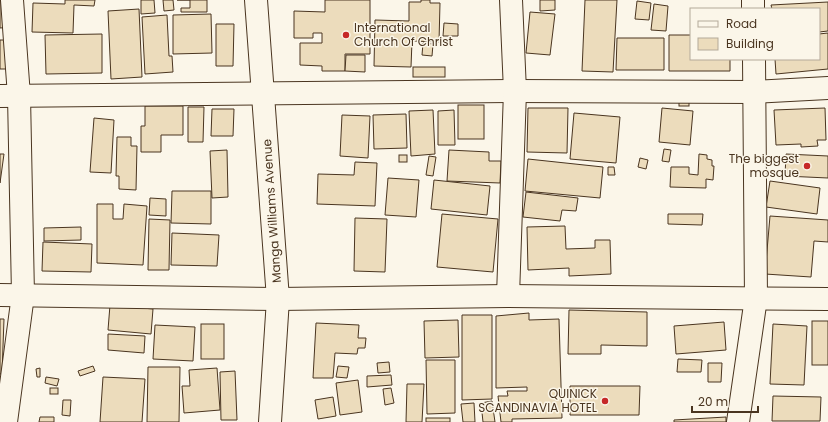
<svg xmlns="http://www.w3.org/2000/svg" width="828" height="422" font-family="Poppins,sans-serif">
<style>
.building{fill:#ecdcbc;stroke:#4a3520}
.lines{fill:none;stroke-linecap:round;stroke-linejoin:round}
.minor-casing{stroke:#4a3520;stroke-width:24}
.major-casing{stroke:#4a3520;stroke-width:24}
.minor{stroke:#fbf6e9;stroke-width:22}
.major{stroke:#fbf6e9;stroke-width:22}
.poi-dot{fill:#c62828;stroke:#fbf6e9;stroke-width:1.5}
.labels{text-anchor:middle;stroke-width:3;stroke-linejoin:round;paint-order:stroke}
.poi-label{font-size:12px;fill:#4a3520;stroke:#fbf6e9;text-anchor:end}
.street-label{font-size:12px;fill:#4a3520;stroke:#fbf6e9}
</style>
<rect width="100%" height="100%" fill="#fbf6e9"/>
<g class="building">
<path d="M0,0H9L12,27L0,28Z"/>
<path d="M65,0H95L94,6L74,5L73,33L32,32L33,3L65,4Z"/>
<path d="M141,0H154L155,13L141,14Z"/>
<path d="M163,0H173L174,10L164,11Z"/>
<path d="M177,0H207V12H181V8H190V0Z"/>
<path d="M325,0H370V54H345V71H322V66L300,65V43H322V33H313V38H294V11L325,12Z"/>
<path d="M421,0H430V3H440L439,42L412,41L411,67L374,66L375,20L409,21V2H421Z"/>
<path d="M540,0H555V10L540,11Z"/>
<path d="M585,0H617L613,72L582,71Z"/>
<path d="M637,1L651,3L649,20L635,19Z"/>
<path d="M828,2V31L819,32V9H772L771,5Z"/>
<path d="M654,4L668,6L666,31L651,30Z"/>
<path d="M139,9L142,77L111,79L108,11Z"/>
<path d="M530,12L555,14L550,55L526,53Z"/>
<path d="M211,14L212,53L173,54V15Z"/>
<path d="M167,15L169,56H172L173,72L145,74L142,17Z"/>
<path d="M444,23L458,24V36H443Z"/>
<path d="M216,24H234L233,66H216Z"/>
<path d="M828,33V69L776,74L775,59H819V34Z"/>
<path d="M102,34V73L46,74L45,35Z"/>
<path d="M669,35H691V59H730V71H669Z"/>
<path d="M617,38H664V70H616Z"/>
<path d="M0,40H5L7,69H0Z"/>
<path d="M423,43L433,44L432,56L422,55Z"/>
<path d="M346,55H365V72L345,71Z"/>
<rect x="413" y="67" width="32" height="10"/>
<rect x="679" y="99" width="10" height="7"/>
<rect x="458" y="105" width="26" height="34"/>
<path d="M145,106H183V135H161V152H141V126H145Z"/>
<path d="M188,107H204L203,142H188Z"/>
<path d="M528,108H568L567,153L527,152Z"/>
<path d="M662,108L693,111L690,145L659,142Z"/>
<path d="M825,108L826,140H817L818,146L801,147V144L776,145L774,110Z"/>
<path d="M212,109H234L233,136H211Z"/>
<path d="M433,110L435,154L411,156L409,111Z"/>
<path d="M454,110L455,145H438V111Z"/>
<path d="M574,113L620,117L616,163L570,159Z"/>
<path d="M406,114L407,148L374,149L373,115Z"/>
<path d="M342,115L370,116L368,158L340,156Z"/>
<path d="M94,118L114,120L111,173L90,172Z"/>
<path d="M117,137H131V146H137L136,190L119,189V176H116Z"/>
<path d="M664,149L671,150L669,162L662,161Z"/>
<path d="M227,150L228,197L212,198L210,151Z"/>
<path d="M449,150L489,152V161H501L500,183L447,181Z"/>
<path d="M0,154H4L0,183Z"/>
<path d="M699,154L707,155V159L712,160V166H714L713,180L706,179V188L670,187L671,167H689V174L698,175Z"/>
<path d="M786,154L828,156V178L785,176Z"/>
<rect x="399" y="155" width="8" height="7"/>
<path d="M429,156L436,157L433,176L426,175Z"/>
<path d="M640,158L648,160L646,169L638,167Z"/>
<path d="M528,159L603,167L600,198L525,191Z"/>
<path d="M355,162L377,163L375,206L317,204L318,174L354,175Z"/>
<path d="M608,167H614L615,175H608Z"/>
<path d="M388,178L419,180L416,217L385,215Z"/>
<path d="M434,180L490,186L487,215L431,209Z"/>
<path d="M770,181L820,188L817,214L766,207Z"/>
<path d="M172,191H211V224L171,223Z"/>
<path d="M526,192L578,198L576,211L562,210L560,221L523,217Z"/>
<path d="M150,198L166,199V216L149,215Z"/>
<path d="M97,204H113V219H123L124,204L147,206L143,265L97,263Z"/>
<path d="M442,214L498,219L493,272L437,267Z"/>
<path d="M668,214H703L702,225L668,224Z"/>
<path d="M770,216L828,220V242L814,241L811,277L765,274Z"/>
<path d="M355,218L387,219L385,272L354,271Z"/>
<path d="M149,219L170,220L169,270H148Z"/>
<path d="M565,226L566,249L595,248V240H610L611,274L569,276V268L528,270L527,227Z"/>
<path d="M81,227V240L44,241V228Z"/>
<path d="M172,233L219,235L217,266L171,265Z"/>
<path d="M43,242L92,244L91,272L42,271Z"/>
<path d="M110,305L153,309L151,334L108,330Z"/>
<path d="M569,310L647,312V346L601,345V354H568Z"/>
<path d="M529,313V320L559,319L562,418L512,419V422H501L498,396H508L507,391H527V387L496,388V316Z"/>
<path d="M462,315H492V399L462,400Z"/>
<path d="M0,319H4L2,374H0Z"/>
<path d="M458,320L459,357L425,358L424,321Z"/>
<rect x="812" y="321" width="16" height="44"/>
<path d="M724,322L726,350L676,354L674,326Z"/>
<path d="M316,323L359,325L358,338H366L365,348H358L357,354L335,353L333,378H313Z"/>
<rect x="201" y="324" width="23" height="35"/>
<path d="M773,324L807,326L804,385L770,384Z"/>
<path d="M155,325L195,327L193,361L153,359Z"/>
<path d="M108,334L145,336L144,353L108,350Z"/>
<path d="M678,359L702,360L701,372H677Z"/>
<path d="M426,360H455V413L427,414Z"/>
<path d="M389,362L390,372L378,373L377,363Z"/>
<path d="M708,363H722L721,382H708Z"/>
<path d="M93,366L95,371L80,376L78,371Z"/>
<path d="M338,366L349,367L347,378L336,377Z"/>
<path d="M148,367H180L179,422H147Z"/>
<path d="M40,368V377H37L36,369Z"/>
<path d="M217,368L220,410L184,413L182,386H190L189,370Z"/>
<path d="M235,371L237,420H221L220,372Z"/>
<path d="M391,375L392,385L367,387V376Z"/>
<path d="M46,377L59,379L57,386L45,383Z"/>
<path d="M103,377L145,379L142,422H100Z"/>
<path d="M358,380L362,412L340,415L336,383Z"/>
<path d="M407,384H424L422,422H406Z"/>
<path d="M570,386H640L639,415H570Z"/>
<rect x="50" y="388" width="8" height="6"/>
<path d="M391,388L394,403L385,405L383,389Z"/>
<path d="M773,396L821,397L820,421H772Z"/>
<path d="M333,397L336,416L318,419L315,400Z"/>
<path d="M63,400H71L70,416L62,415Z"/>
<path d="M492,401L495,422H483L481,403Z"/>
<path d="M474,403L475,422H463L461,404Z"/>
<path d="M40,417H54V422H39Z"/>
<path d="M726,417V422H674V420Z"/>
<rect x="426" y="418" width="24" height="4"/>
</g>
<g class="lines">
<defs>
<g id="minor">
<path d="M753,0V9"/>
<path d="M0,96L515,91L754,92L828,88"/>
<path d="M0,295L278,299L508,296L828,299"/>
<path d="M508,296L515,91L511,0"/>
<path d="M6,422L23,295L19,96L12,0"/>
<path d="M738,422L756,298L754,59"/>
</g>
<path id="major" d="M256,0L278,299L270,422"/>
</defs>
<use href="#minor" class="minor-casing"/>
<use href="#major" class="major-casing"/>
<use href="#minor" class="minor"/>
<use href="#major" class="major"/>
</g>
<g class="poi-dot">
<circle cx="346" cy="35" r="4"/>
<circle cx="807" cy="166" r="4"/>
<circle cx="605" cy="401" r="4"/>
</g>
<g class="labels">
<g class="poi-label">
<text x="354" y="32" text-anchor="start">International<tspan x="354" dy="14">Church Of Christ</tspan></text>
<text x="799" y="163">The biggest<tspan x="799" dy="14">mosque</tspan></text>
<text x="597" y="398">QUINICK<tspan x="597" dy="14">SCANDINAVIA HOTEL</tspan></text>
</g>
<g class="street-label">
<text transform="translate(272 211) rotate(-94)" y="4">Manga Williams Avenue</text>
</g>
</g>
<rect x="690" y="8" width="130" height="52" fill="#fbf6e9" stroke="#b4a999"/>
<rect x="698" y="21" width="20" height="6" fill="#fbf6e9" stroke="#b4a999"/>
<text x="726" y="28" font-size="12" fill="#4a3520">Road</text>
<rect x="698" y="38" width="20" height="12" fill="#ecdcbc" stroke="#b4a999"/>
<text x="726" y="48" font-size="12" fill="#4a3520">Building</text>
<path d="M692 406v6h66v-6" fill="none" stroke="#4a3520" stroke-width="2"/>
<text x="698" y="406" font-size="12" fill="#4a3520" stroke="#fbf6e9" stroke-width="3" paint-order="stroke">20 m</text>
</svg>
